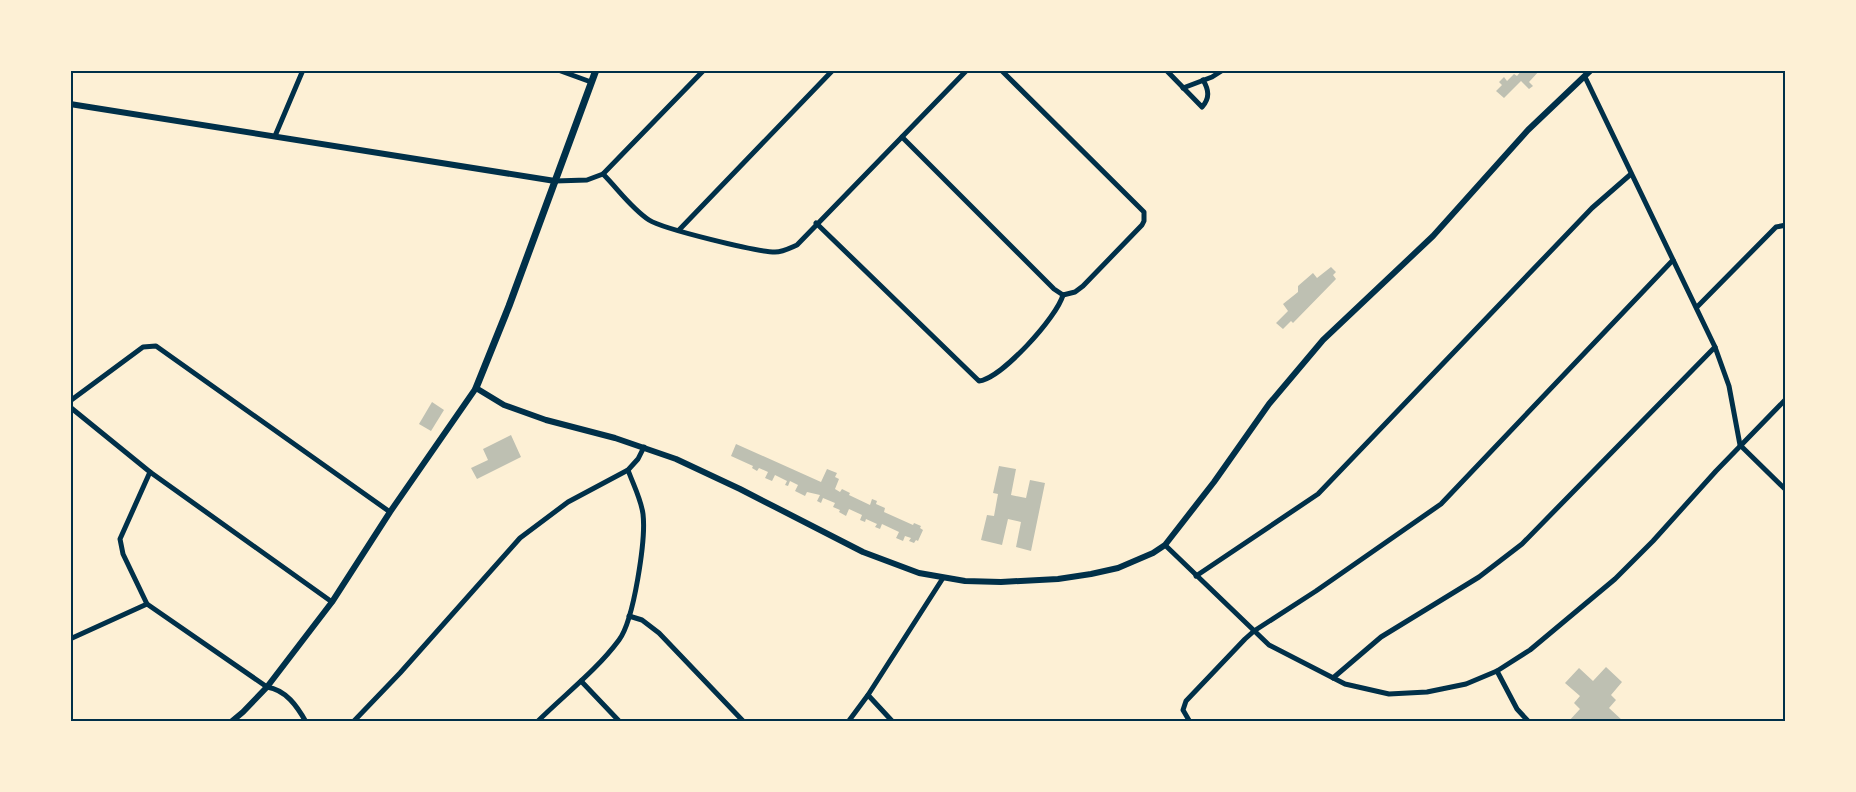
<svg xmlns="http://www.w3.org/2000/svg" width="1856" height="792" font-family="Rubik,sans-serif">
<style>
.building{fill:#bec0b2}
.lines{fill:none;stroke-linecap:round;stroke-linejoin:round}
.minor{stroke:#003049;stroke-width:5}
.tertiary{stroke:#003049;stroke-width:6}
.secondary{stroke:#003049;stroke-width:7}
.neatline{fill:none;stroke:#003049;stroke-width:2}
</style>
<rect width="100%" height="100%" fill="#fdf0d5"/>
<g class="building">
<path d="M1522,70H1540L1529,82L1533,86L1529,89L1521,81L1504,98L1496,91L1502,85L1499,82L1504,77L1507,81L1514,74L1517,76Z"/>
<path d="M1331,267L1336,272L1333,275L1336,279L1293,323L1291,321L1283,329L1276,323L1288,311L1283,304L1298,292V286L1313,273L1317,278Z"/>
<path d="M432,402L444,410L431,431L419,424Z"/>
<path d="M511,435L521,457L477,479L471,468L488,460L483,449Z"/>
<path d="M736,444L821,482L827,469L837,473L835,477L839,479L835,489L840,492L842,489L850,493L849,495L870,505L872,499L877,501L876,504L885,508L884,512L913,525L914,523L921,526L920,528L923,530L918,541L916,540L914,543L909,541L911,538L905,536L903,541L896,538L899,532L882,524L880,529L875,527L877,524L866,519L865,522L860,520L862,515L849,509L846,516L839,512L840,510L833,507L835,503L823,498L821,503L817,501L820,495L807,492L805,496L795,491L798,485L790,481L788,486L785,485L787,481L775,475L772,481L765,478L768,472L759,468L757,471L752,468L753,466L731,456Z"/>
<path d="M999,466L1016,469L1011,495L1026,498L1030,480L1045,483L1031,551L1016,547L1021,522L1008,519L1002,545L981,540L987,515L994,516L998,494L993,493Z"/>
<path d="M1606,667L1622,682L1611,695L1616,700L1609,708L1624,722H1568L1580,709L1574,703L1580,696L1565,683L1579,668L1593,681Z"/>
</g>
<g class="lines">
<g class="minor">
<path d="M558,70L591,82"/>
<path d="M1001,70L1144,212V221L1142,225L1083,286L1075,292L1063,295"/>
<path d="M1166,70L1202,107C1210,98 1209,90 1203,80"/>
<path d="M1585,77L1715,347L1729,386L1740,445L1786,490"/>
<path d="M1183,88L1212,77L1223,70"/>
<path d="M275,136L303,70"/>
<path d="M902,137L1054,289L1063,295"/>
<path d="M603,174C618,189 631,208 649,220C663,229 757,252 775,252C783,252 790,248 797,245L967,70"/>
<path d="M555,181L587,180L603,174L704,70"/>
<path d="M816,223L979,381C1002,378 1057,317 1063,295"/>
<path d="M679,230L833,70"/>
<path d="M1697,307L1776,227L1786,225"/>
<path d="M70,401L143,347L156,346L390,512"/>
<path d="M70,407L150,472L332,602"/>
<path d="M150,472L120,539L123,554L147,604L267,687C286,690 297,706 306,722"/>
<path d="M1165,545L1269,645L1345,684L1389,694L1427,692L1466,684L1497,671L1530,650L1615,579L1653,541L1716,471L1786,399"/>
<path d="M1196,576L1318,494L1592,208L1631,174"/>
<path d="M629,616L642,620L659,633L744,722"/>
<path d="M70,639L147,604"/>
<path d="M1497,671L1517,709L1529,722"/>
<path d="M1333,678L1381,637L1479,577L1522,544L1715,347"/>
<path d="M581,681L620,722"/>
<path d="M868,695L893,722"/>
<path d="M353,722L400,673L520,538L568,502L628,470L638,459L644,447"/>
<path d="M537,722C564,695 596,671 619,640C634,620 646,539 643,514C641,499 633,484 628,470"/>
<path d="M848,722L868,695L943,578"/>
<path d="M1190,722L1183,710L1186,701L1245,639L1254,631L1316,591L1441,504L1673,260"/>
</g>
<g class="tertiary">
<path d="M70,104L555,181"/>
<path d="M231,722L243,712L267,687L332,602L390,512L476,388L504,405L546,420L615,438L676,459L740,489L863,552L919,573L965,581L1001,582L1058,579L1091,574L1118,568L1153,553L1165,545L1214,482L1269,404L1323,340L1433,236L1528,130L1591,70"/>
</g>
<path class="secondary" d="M476,388L509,306L596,70"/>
</g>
<rect width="1856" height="792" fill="none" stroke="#fdf0d5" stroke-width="144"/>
<rect x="72" y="72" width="1712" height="648" class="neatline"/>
</svg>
